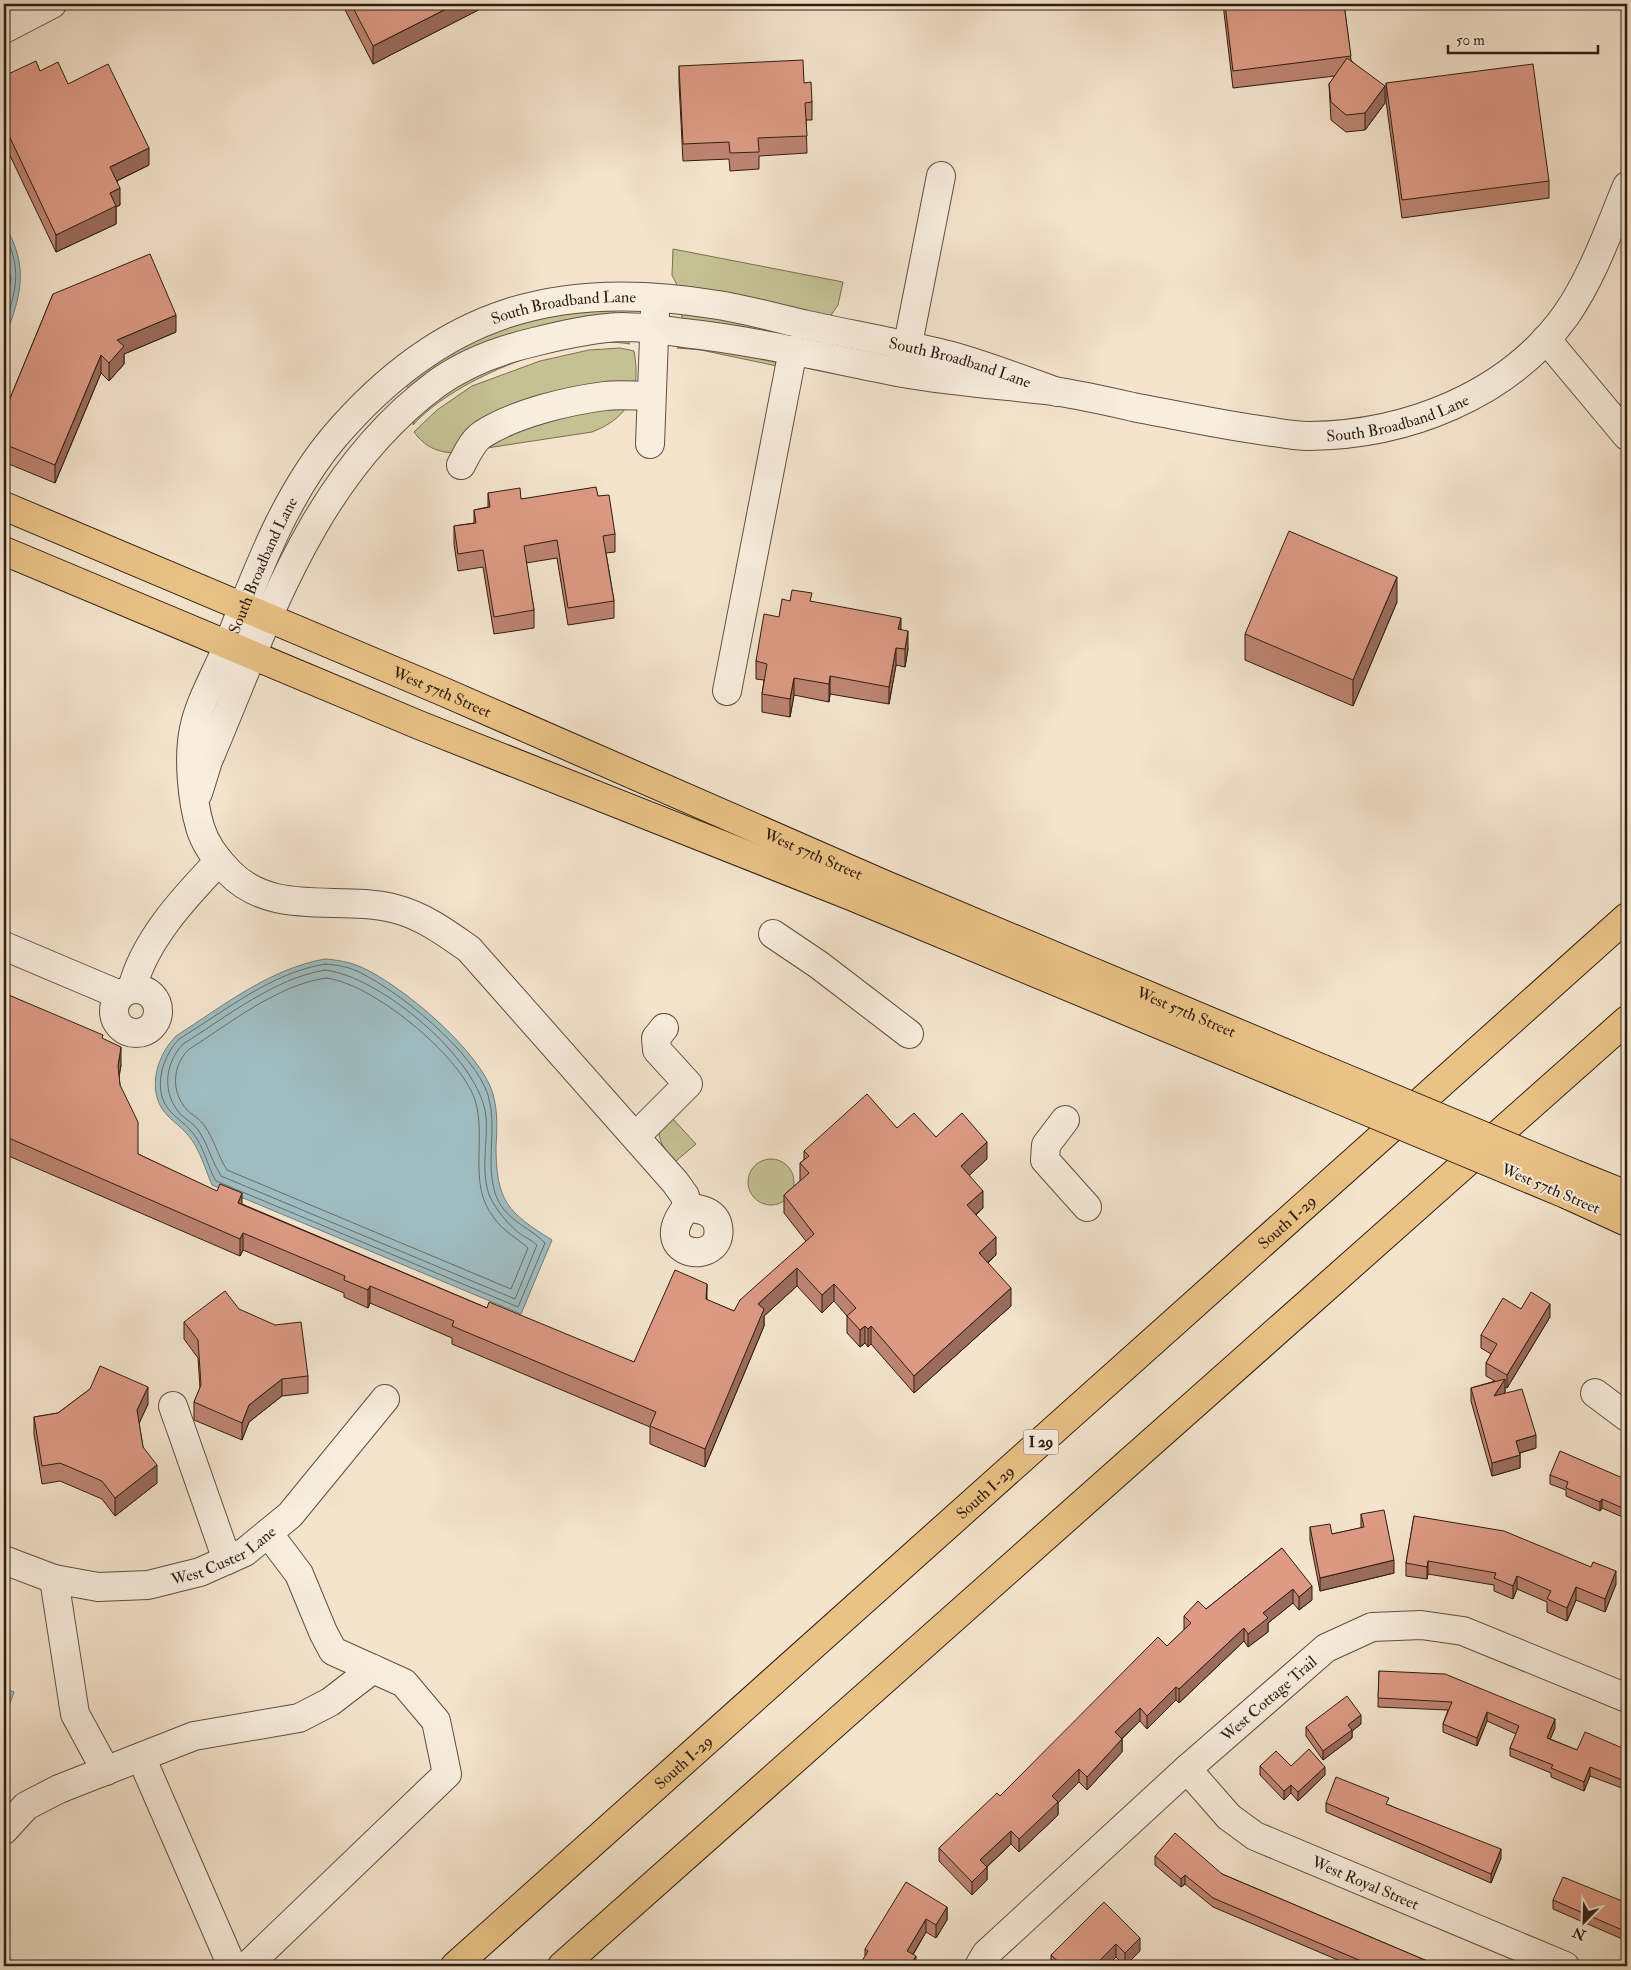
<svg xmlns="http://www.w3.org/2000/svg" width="1631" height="1970" font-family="'IM FELL Double Pica',serif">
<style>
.green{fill:#c4c193;stroke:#796f52}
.water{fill:#9fbcc0;stroke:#727c7a}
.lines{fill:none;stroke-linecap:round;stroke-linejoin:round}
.shore{stroke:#666c68;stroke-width:1}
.minor-casing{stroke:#604f3f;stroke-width:30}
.major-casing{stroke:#2e1d10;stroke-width:30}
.highway-casing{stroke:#2e1d10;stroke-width:30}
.minor{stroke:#f8edde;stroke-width:28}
.major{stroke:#eac286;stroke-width:28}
.highway{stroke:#eac286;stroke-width:28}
.major-bridge-casing{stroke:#2e1d10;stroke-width:30;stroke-linecap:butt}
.major-bridge{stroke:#eac286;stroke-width:28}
.wall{fill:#be8472;stroke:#2e1d10}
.shaded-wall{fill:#9b6c5d;stroke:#2e1d10}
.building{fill:#dd9a85;stroke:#2e1d10}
.labels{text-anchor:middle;stroke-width:4;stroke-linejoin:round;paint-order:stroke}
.shield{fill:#f8edde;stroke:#6b5b4e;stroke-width:1}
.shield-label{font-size:15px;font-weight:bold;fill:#2e1d10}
.street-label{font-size:16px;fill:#2e1d10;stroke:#f8edde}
</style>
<rect width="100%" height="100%" fill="#f4e4cd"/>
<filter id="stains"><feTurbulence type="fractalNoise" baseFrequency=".004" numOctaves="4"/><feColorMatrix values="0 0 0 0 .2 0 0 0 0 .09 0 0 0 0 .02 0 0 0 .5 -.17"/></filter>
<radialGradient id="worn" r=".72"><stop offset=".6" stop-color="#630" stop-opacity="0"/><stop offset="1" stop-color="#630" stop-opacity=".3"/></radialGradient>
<g class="green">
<path d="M673,249L843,282L838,305L829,318L679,289L672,275Z"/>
<path d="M613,306L614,313L612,317L415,390L408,388L403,382L423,364L515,321Z"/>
<path d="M681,314L772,326V331L768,333L684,322Z"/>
<path d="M623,337L630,344C568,333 455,378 413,425L414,421L445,390L529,351Z"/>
<path d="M687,343L774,359L777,366L701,350L677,348Z"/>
<path d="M620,348L634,351C641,390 631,417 592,432L454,453C437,452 425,447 414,432L437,410L472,386L540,361L589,350Z"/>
<path d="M673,1119L696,1144L676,1161C667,1152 659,1145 659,1131Z"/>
<circle cx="771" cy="1182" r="23"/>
</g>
<g class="water">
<path d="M4,224C30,267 21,296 4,340Z"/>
<path d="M325,959C338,960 349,962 361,967C402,985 481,1052 493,1094C498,1113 497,1128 496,1147C496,1201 508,1213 552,1240L521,1314L212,1185C205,1169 200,1149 188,1135C180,1125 168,1119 161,1107C148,1084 159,1053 176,1036C223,1006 269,969 325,959Z"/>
<path d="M4,1688L14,1692L4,1719Z"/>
</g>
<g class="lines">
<g class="shore">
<path d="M4,234C23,269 16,291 4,327"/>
<path d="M4,247L11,279L4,308"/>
<path d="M325,964C338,965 350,967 361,973C401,993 474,1052 488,1095C498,1127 485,1161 495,1193C504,1220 528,1226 545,1243L518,1307L216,1181C207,1166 204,1146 192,1132C184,1122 172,1116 165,1104C154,1083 164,1055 179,1039C225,1011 271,973 325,964Z"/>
<path d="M325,970C380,976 481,1060 486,1117C488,1143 480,1173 490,1197C497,1211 507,1223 519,1233C524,1237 532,1240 537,1245L515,1299L221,1176C212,1162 208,1145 199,1131C194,1124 187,1120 181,1115C162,1094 164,1064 183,1044C228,1016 273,979 325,970Z"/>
<path d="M326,978C372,983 460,1055 475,1100C487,1138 467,1184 494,1218C503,1231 517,1238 528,1248L511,1289L227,1170C218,1156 214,1139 204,1125C200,1119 192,1115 187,1110C171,1092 172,1067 188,1050C229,1024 277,985 326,978Z"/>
</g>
<defs>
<g id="minor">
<path d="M4,29L52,4"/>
<path d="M1546,339L1627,436"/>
<path d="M904,364L941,176"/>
<path d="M650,444L655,311"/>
<path d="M461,465C467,454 473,440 483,434C516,413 567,401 605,396C620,394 636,396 651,396"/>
<path d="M727,691L793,350"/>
<path id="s1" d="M198,793L208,761C267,623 311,477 436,384C465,363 500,350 534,342C562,335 592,328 622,327C642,327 664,330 684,333C758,341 830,359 903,373C954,382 1004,385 1054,391C1080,395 1107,401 1133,407C1180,416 1226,426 1273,432C1285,434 1297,436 1309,436C1406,435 1508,396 1566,315C1593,276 1609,229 1627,186"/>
<path d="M773,934L819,965L909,1034"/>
<path d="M4,946L120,995"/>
<circle cx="136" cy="1011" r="22"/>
<path d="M132,989C144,940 185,897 219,861"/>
<path d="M1065,1120L1046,1145L1045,1160L1087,1207"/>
<path d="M636,1136L688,1084L657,1050L656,1038L664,1028"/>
<path id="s2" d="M687,1207L685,1196L675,1182L469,949C446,933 423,916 396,909C340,894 273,918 229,872C217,860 205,844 200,827C192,800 188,757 194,729C199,703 215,676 225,652C255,578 283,497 335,436C442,311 558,278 718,305C748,310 777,318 807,325C854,335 902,344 948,355C985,365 1021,379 1057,392"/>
<path d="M687,1207C700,1209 715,1211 718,1226C726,1268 645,1258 687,1207Z"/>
<path d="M1595,1393L1627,1417"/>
<path d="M173,1406L227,1560"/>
<path id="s3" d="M4,1560L54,1579L98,1587L148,1585L200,1572L245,1552L290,1515L385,1399"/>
<path d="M54,1579L75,1714L106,1771"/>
<path d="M141,1757L232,1966"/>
<path id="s4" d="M1187,1769L1229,1817L1255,1836L1565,1966"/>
<path d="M4,1830L26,1806L59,1789L194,1736L299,1718L330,1702L373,1669"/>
<path d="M247,1966L447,1774L436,1721L404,1683L333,1651L323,1632L299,1574L268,1533"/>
<path id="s5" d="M979,1966L986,1954L1187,1769L1326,1648L1372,1627L1421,1625L1463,1631L1627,1698"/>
</g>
<g id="major">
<path id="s6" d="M4,506L444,692L881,883L1323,1069"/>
<path d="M4,551L419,725L851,896L1314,1089"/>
<path d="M1577,1175L1627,1195"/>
<path d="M1568,1195L1627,1222"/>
</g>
<g id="highway">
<path id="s7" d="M455,1966L1627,917"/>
<path d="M562,1966L1627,1020"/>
</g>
</defs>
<use href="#minor" class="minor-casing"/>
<use href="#major" class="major-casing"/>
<use href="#highway" class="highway-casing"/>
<use href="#minor" class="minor"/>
<use href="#major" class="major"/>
<use href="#highway" class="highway"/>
<defs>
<g id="major-bridge">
<path d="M1323,1069L1577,1175"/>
<path d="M1314,1089L1568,1195"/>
</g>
</defs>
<use href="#major-bridge" class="major-bridge-casing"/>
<use href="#major-bridge" class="major-bridge"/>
</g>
<g class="wall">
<path d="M342,4H490L373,64Z"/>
<path d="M1223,4H1344L1351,60L1385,103L1365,130L1346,132L1331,120L1329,84L1335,76L1233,88Z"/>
<path d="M679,66L804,83L812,102V120H806L807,153L759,156V169L730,171L729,159L683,161L679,83Z"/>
<path d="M40,71L68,84L149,165L117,181L120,205L116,207V224L56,252L4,143V76Z"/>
<path d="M1386,83L1549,181V198L1402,218L1386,101Z"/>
<path d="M53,294L176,332L124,354V364L109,381L101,373L55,483L4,462V413Z"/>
<path d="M488,493L521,499L598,496L615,534V552L606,553L614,601V618L568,625L557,558L526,563L534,610V628L494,634L483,567L458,571L454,544V526L474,523V510L488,507Z"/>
<path d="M790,601L812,602L901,630L908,649L905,667L896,665L889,704L830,694L829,702L794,695L790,717L762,712V694L764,680L756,679V661L779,617Z"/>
<path d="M1397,602L1353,706L1245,660V634Z"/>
<path d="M4,993L103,1039L121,1065L119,1076L120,1085L138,1154L242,1204L487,1308L634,1362L707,1300L734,1311L806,1241L784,1213V1195L800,1181V1163L804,1160V1151L897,1128L936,1137L987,1159L969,1175L983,1208L976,1215L996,1255L988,1263L1011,1306L914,1393L871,1344L868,1347L865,1343L860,1347L847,1333V1316L834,1301L822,1313L797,1286L764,1316V1326L705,1467L650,1444V1427L452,1344V1338L370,1303L368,1308L344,1297V1293L243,1250L240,1256L4,1154Z"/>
<path d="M239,1309L308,1376V1393L282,1396L249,1422L242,1440L194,1420V1402L200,1388L198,1358L184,1339V1322Z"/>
<path d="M1521,1309L1550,1317L1507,1388L1505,1387V1392L1504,1394L1536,1448L1520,1453V1468L1492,1476L1471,1401V1388L1495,1381L1486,1376V1363L1491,1354L1481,1348V1335Z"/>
<path d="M90,1389L148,1404L139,1423L143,1447L157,1483L115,1516L102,1499L60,1481L42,1484L34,1434V1417L58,1413Z"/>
<path d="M1627,1473V1519L1602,1508L1600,1511L1566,1496V1490L1550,1484V1475L1625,1479Z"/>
<path d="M1361,1514L1394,1573L1320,1591L1310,1540V1527L1332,1534L1361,1528Z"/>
<path d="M1414,1516L1616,1584L1605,1612L1576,1600L1567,1621L1547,1612V1602L1517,1589L1513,1599L1494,1591V1585L1428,1574L1427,1579L1406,1576V1563Z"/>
<path d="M1282,1548L1312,1600L1299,1610L1293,1603L1268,1623V1632L1248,1647L1244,1641L1179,1703L1176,1700L1147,1729L1140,1721L1122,1739V1752L1087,1790L1079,1782L1058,1803V1815L1019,1852L1011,1844L987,1867V1880L972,1895L939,1861V1848L1000,1796L1167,1646L1184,1630V1616L1206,1609Z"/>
<path d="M1379,1671L1555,1728L1550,1739L1577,1750H1627V1790L1590,1776L1584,1791L1551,1777V1773L1510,1756V1748L1516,1734L1487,1721L1477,1746L1443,1732V1724L1448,1710L1378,1707Z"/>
<path d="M1361,1724L1352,1731V1738L1323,1760L1306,1736V1727Z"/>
<path d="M1260,1766H1291L1325,1775L1298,1801L1291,1793L1284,1800L1260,1775Z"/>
<path d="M1326,1803L1389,1805L1501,1858L1491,1883L1326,1812Z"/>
<path d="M1155,1856L1222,1874L1439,1966H1352L1213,1907L1185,1884L1181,1887L1155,1865Z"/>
<path d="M1553,1900L1627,1903V1941L1553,1909Z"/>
<path d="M1104,1902L1140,1951L1125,1966L1116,1957L1107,1966H1051V1955Z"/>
<path d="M947,1907V1920L936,1938L926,1932L913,1955L916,1966L865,1956V1949Z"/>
</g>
<g class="shaded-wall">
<path d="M456,4H490L373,64V46Z"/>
<path d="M1385,86V103L1365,130V113Z"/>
<path d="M149,148V165L110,184V167Z"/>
<path d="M120,188V205L116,207V224L56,252V235L110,193Z"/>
<path d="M176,315V332L124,354V364L109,381V363L117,340Z"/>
<path d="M101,355V373L55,483V465Z"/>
<path d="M1397,577V602L1353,706V680Z"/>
<path d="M901,618V636L898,629Z"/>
<path d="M908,631V649L905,667V649Z"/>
<path d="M896,648V665L889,704V687Z"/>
<path d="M830,676V694L829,702V684Z"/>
<path d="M794,678V695L790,717V699Z"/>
<path d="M121,1047V1065L118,1083V1066Z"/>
<path d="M987,1142V1159L961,1183V1166Z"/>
<path d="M983,1191V1208L967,1222V1205Z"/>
<path d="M242,1193V1211L238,1203Z"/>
<path d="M243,1233V1250L240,1256V1239Z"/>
<path d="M996,1237V1255L979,1270V1253Z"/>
<path d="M797,1268V1286L764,1316V1326L705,1467V1449L758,1304Z"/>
<path d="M707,1284V1301L706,1299Z"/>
<path d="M834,1284V1301L822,1313V1295Z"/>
<path d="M370,1286V1303L368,1308V1290Z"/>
<path d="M1011,1288V1306L914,1393V1376Z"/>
<path d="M1550,1304V1317L1507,1388V1375Z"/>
<path d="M865,1326V1343L860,1347V1330Z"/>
<path d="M871,1326V1344L868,1347V1329Z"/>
<path d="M282,1379V1396L249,1422L242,1440V1423L249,1405Z"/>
<path d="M1505,1379V1392L1494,1409V1396Z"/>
<path d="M148,1387V1404L137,1428V1410Z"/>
<path d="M1536,1435V1448L1516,1454V1441Z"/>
<path d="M1520,1455V1468L1492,1476V1463Z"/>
<path d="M157,1465V1483L115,1516V1498Z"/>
<path d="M1602,1499V1508L1600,1511V1502Z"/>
<path d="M1394,1560V1573L1320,1591V1578Z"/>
<path d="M1428,1561V1574L1427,1579V1567Z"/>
<path d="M1616,1571V1584L1605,1612V1599Z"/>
<path d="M1517,1576V1589L1513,1599V1586Z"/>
<path d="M1312,1586V1600L1299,1610V1597Z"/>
<path d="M1576,1587V1600L1567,1621V1608Z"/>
<path d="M1293,1589V1603L1268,1623V1632L1248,1647V1634L1263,1613Z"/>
<path d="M1244,1628V1641L1179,1703V1689Z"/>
<path d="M1176,1687V1700L1147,1729V1716Z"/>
<path d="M1140,1708V1721L1115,1745V1732Z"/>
<path d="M1487,1712V1721L1477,1746V1738Z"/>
<path d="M1361,1715V1724L1352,1731V1738L1323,1760V1751L1348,1725Z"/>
<path d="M1555,1719V1728L1547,1747V1738Z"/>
<path d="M1122,1739V1752L1087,1790V1777Z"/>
<path d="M1325,1767V1775L1298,1801V1792Z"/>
<path d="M1590,1767V1776L1584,1791V1782Z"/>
<path d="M1079,1769V1782L1058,1803V1815L1019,1852V1839L1052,1796Z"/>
<path d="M1291,1785V1793L1284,1800V1791Z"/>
<path d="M1011,1831V1844L980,1873V1860Z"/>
<path d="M1501,1849V1858L1491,1883V1874Z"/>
<path d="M987,1867V1880L972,1895V1882Z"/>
<path d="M1185,1875V1884L1181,1887V1879Z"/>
<path d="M947,1907V1920L936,1938V1925Z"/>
<path d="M926,1919V1932L907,1964V1951Z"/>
<path d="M1140,1938V1951L1125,1966V1953Z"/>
<path d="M1116,1944V1957L1107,1966H1094Z"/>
<path d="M916,1956V1966H910Z"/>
</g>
<g class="building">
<path d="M351,4H456L373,46Z"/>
<path d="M1225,4H1344L1351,56L1233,71Z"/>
<path d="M1347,58L1385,86L1365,113L1346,115L1331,102L1329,84Z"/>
<path d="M803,60L804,83L811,82L812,102L805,103L807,136L758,138L759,152L730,153L729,142L683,144L679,66Z"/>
<path d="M36,61L40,71L58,62L68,84L108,64L149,148L110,167L120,188L110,193L116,206L56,235L4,125V76Z"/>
<path d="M1533,64L1549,181L1402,200L1386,83Z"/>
<path d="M150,254L176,315L117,340L124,346L109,363L101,355L55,465L4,444V413L53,294Z"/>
<path d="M596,487L598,496L609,495L615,534L603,536L614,601L568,608L557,540L524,546L534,610L494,617L483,550L458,554L454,526L476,523L474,510L490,507L488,493L520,488L521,499Z"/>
<path d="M1289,531L1397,577L1353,680L1245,634Z"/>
<path d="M792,590L812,593L810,601L901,618L898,629L908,631L905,649L896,648L889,687L830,676L829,684L794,678L790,699L762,694L767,664L756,661L764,614L779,617L782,599L790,601Z"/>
<path d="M4,993L103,1035L102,1038L121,1047L118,1066L120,1085L138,1122V1154L217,1191L220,1184L242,1193L238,1203L487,1308L489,1302L634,1362L675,1270L707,1284L706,1299L734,1311L740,1300L814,1234L784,1195L809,1173L800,1163L809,1156L804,1151L867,1094L897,1128L914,1113L936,1137L962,1113L987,1142L961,1166L983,1191L967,1205L996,1237L979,1253L1011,1288L914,1376L871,1326L868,1329L865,1326L860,1330L847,1316L856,1308L834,1284L822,1295L797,1268L758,1304L764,1309L705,1449L650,1426L656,1412L452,1326L454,1321L370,1286L368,1290L344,1280L345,1276L243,1233L240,1239L4,1136Z"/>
<path d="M225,1291L239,1309L275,1325L301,1322L308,1376L282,1379L249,1405L242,1423L194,1402L201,1385L198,1340L184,1322Z"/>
<path d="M1531,1292L1550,1304L1507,1375L1486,1363L1497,1344L1481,1335L1503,1298L1521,1309Z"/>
<path d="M100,1366L148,1387L137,1410L143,1447L157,1465L115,1498L102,1481L60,1463L42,1466L34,1417L58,1413L90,1389Z"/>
<path d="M1505,1379L1494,1396L1522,1389L1536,1435L1516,1441L1520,1455L1492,1463L1471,1388Z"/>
<path d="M1560,1451L1625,1479L1627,1473V1510L1602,1499L1600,1502L1566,1488L1568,1482L1550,1475Z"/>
<path d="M1384,1510L1394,1560L1320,1578L1310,1527L1330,1524L1332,1534L1364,1527L1361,1514Z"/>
<path d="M1414,1516L1504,1531L1591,1567L1593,1562L1616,1571L1605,1599L1576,1587L1567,1608L1547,1599L1551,1591L1517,1576L1513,1586L1494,1578L1496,1573L1428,1561L1427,1567L1406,1563Z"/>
<path d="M1282,1548L1312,1586L1299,1597L1293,1589L1263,1613L1268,1618L1248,1634L1244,1628L1179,1689L1176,1687L1147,1716L1140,1708L1115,1732L1122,1739L1087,1777L1079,1769L1052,1796L1058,1802L1019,1839L1011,1831L980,1860L987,1867L972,1882L939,1848L997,1793L1000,1796L1158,1637L1167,1646L1191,1623L1184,1616L1198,1601L1206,1609Z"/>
<path d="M1379,1671L1445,1674L1555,1719L1547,1738L1577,1750L1585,1732L1627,1750V1782L1590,1767L1584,1782L1551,1768L1553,1765L1510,1748L1519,1726L1487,1712L1477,1738L1443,1724L1452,1702L1378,1698Z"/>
<path d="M1347,1696L1361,1715L1348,1725L1352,1730L1323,1751L1306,1727Z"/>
<path d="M1309,1749L1325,1767L1298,1792L1291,1785L1284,1791L1260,1766L1276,1751L1291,1766Z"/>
<path d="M1336,1777L1389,1798L1386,1804L1501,1849L1491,1874L1326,1803Z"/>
<path d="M1175,1833L1222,1874L1439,1966H1373L1213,1898L1185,1875L1181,1879L1155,1856Z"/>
<path d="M1563,1877L1627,1903V1932L1553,1900Z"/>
<path d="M906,1882L947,1907L936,1925L926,1919L907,1951L916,1956L910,1966H859L868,1951L865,1949Z"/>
<path d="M1104,1902L1140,1938L1125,1953L1116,1944L1094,1966H1063L1051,1955Z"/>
</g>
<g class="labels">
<rect class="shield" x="1023.5" y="1429.5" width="35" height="25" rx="4"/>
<g class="shield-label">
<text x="1041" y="1447">I 29</text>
</g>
<g class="street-label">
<text dy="6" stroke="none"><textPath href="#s2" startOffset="1349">South Broadband Lane</textPath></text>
<text dy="6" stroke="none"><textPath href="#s2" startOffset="1754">South Broadband Lane</textPath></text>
<text dy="6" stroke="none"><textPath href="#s1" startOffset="1464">South Broadband Lane</textPath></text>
<text dy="6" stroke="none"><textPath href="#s2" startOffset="929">South Broadband Lane</textPath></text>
<text dy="6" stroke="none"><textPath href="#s6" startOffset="476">West 57th Street</textPath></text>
<text dy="6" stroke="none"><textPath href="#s6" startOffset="881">West 57th Street</textPath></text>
<text dy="6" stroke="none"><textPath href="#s6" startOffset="1286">West 57th Street</textPath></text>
<text transform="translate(1551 1188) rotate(23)" y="6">West 57th Street</text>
<text dy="6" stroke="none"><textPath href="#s7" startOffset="1116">South I-29</textPath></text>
<text dy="6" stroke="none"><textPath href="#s7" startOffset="711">South I-29</textPath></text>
<text dy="6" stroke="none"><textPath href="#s3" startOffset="230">West Custer Lane</textPath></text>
<text dy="6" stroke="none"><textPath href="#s5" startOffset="395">West Cottage Trail</textPath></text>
<text dy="6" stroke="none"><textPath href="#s7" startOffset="306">South I-29</textPath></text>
<text dy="6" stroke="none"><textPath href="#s4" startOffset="216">West Royal Street</textPath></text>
</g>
</g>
<rect width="1631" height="1970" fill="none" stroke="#f4e4cd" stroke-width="20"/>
<rect x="5" y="5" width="1621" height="1960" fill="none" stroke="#2e1d10" stroke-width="2.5"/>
<rect x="10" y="10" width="1611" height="1950" fill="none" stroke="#2e1d10"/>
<g transform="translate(1584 1922) rotate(203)" stroke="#f8edde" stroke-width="4" paint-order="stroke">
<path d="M0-4L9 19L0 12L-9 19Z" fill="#2e1d10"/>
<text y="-8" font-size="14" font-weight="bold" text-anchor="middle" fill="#2e1d10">N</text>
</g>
<path d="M1448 45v8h150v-8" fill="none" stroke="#2e1d10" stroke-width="2.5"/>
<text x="1456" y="45" font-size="15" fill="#2e1d10" stroke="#f8edde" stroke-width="4" paint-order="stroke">50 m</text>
<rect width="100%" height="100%" filter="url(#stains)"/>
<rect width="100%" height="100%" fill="url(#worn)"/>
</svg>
